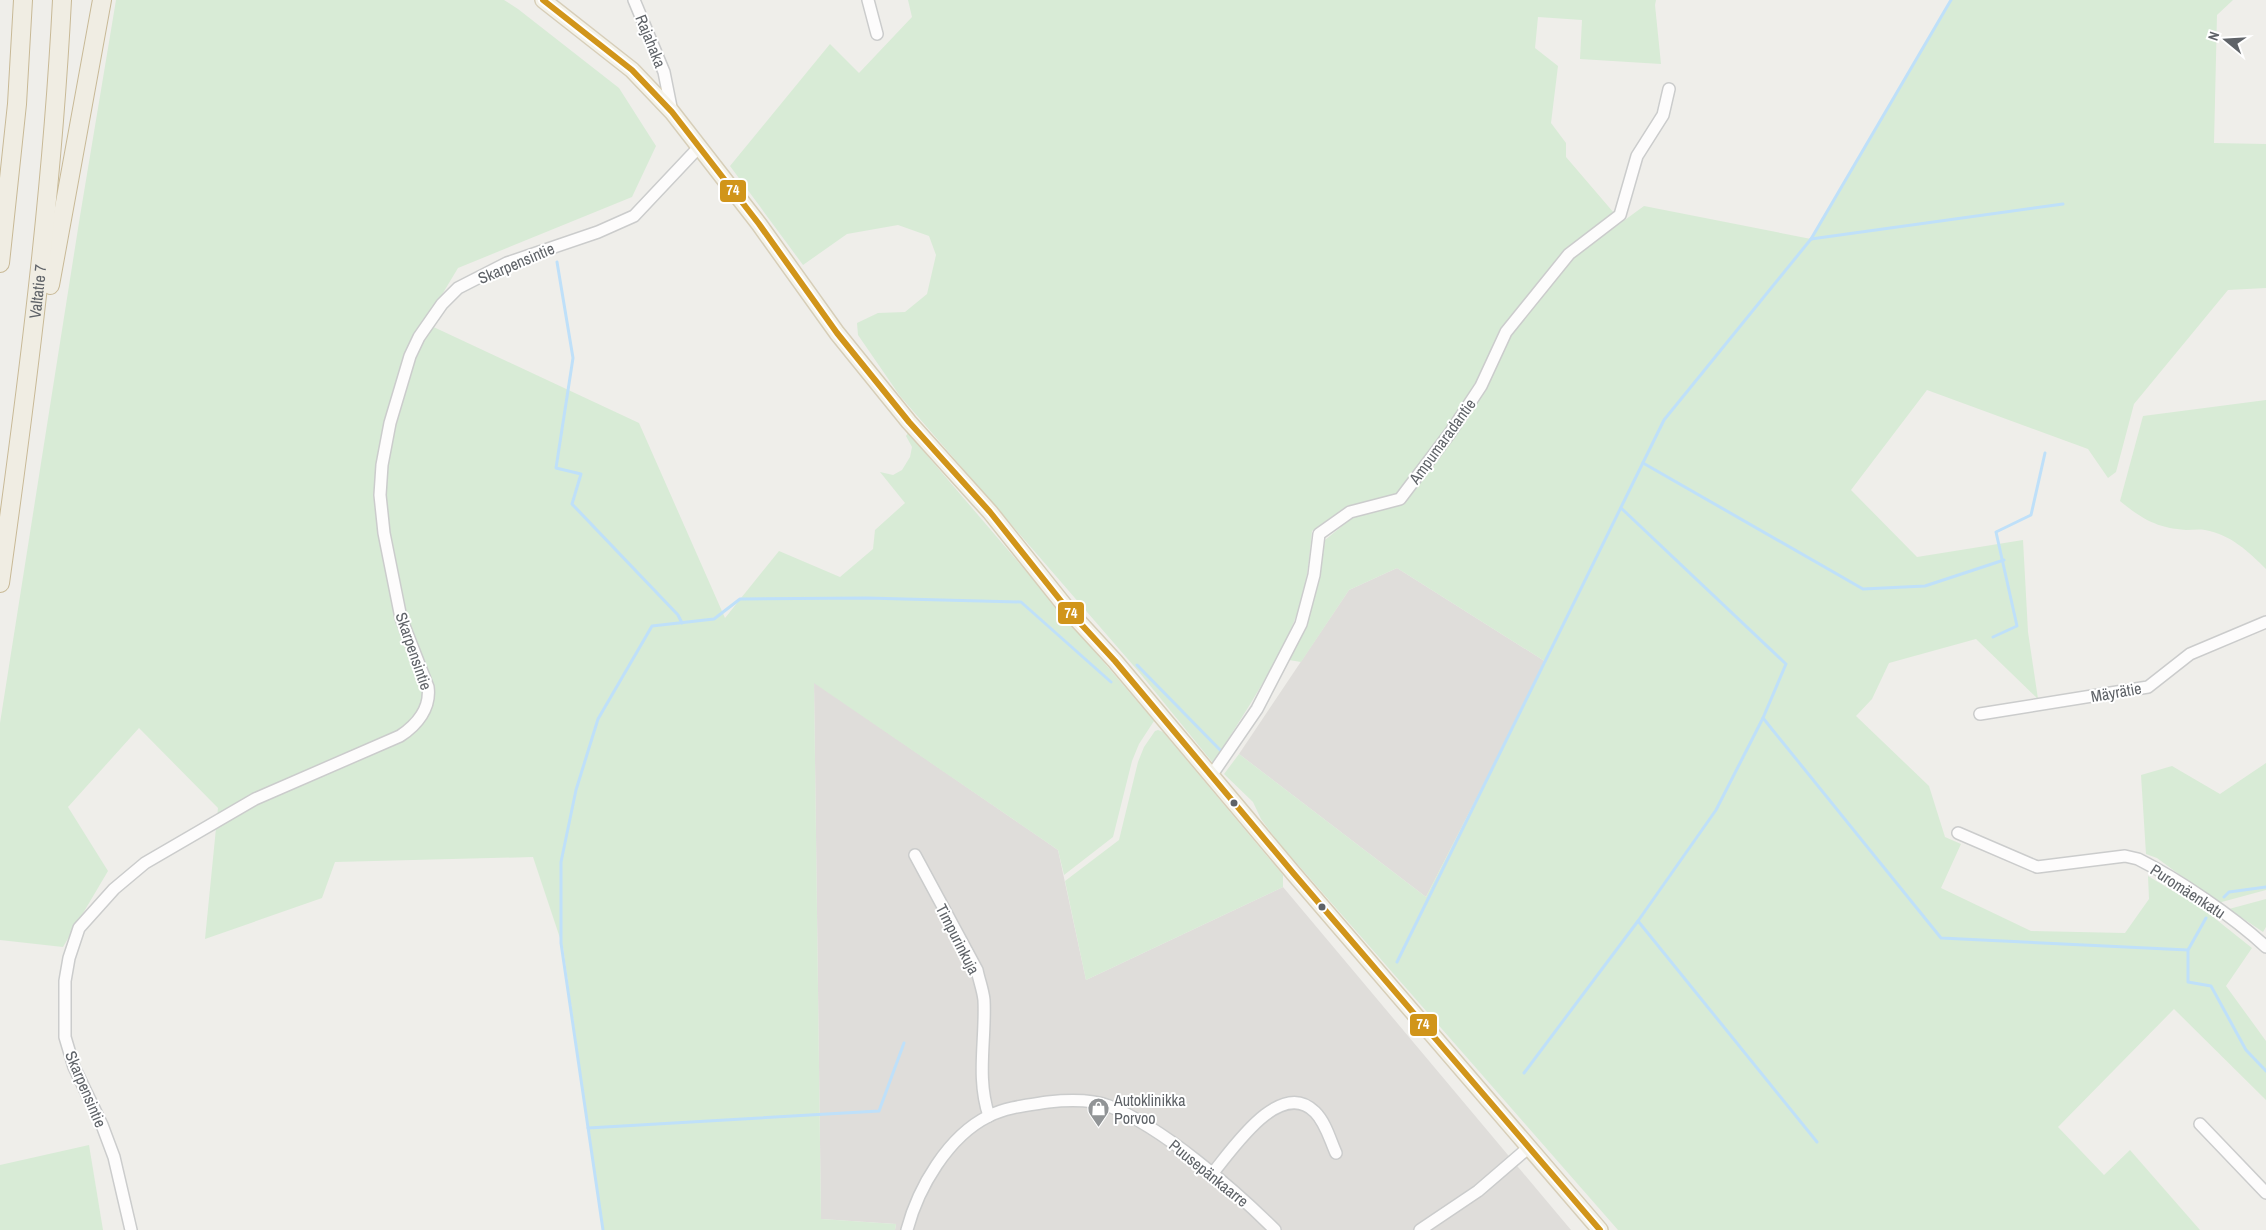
<svg xmlns="http://www.w3.org/2000/svg" width="2266" height="1230" font-family="'Archivo Narrow',sans-serif">
<style>
.industrial{fill:#dfddda}
.green{fill:#d8ebd6}
.lines{fill:none;stroke-linecap:round;stroke-linejoin:round}
.stream{stroke:#bfe0f9;stroke-width:3}
.minor-casing{stroke:#cbcccc;stroke-width:14}
.major-casing{stroke:#d7ceb8;stroke-width:18}
.highway-casing{stroke:#c8b996;stroke-width:20}
.minor{stroke:#fdfcfc;stroke-width:11}
.major{stroke:#f4f2e9;stroke-width:15}
.highway{stroke:#f0ede3;stroke-width:18}
.bus-1-casing{stroke:#fff;stroke-width:10}
.bus-1{stroke:#d1951a;stroke-width:6}
.bus-dot{fill:#5f6368;stroke:#fff;stroke-width:2}
.labels{text-anchor:middle;stroke-width:4;stroke-linejoin:round;paint-order:stroke}
.street-label{font-size:16px;fill:#5f6368;stroke:#fff}
.poi-label{font-size:16px;fill:#5f6368;stroke:#fff;text-anchor:start}
.line-badge{stroke:#fff;stroke-width:2}
.badge-label{font-size:14px;text-anchor:middle;font-weight:bold;fill:#fff}
</style>
<rect width="100%" height="100%" fill="#efeeea"/>
<g class="industrial">
<path d="M1397,568L1546,662L1426,897L1239,754L1349,590Z"/>
<path d="M814,682L1058,850L1086,980L1283,887L1571,1230H895L896,1224L821,1219Z"/>
</g>
<g class="green">
<path d="M116,0H504L518,9L619,88L656,146L632,197L458,268L425,323L639,423L725,618L779,551L840,577L873,549L875,530L905,503L880,472L893,475L902,470L910,457L912,447L906,436L908,433L1154,721L1139,744L1132,761L1113,837L1064,875L1058,850L814,683L821,1219L896,1224L895,1230H603L563,947L533,857L335,862L322,898L205,939L218,808L139,728L68,807L108,871L63,947L0,940V723L80,216Z"/>
<path d="M908,0H1656L1655,5L1661,64L1580,59L1582,20L1538,17L1535,48L1558,66L1551,123L1566,143V157L1614,213L1565,249L1500,329L1475,386L1441,437L1396,494L1347,506L1312,531C1309,562 1306,595 1293,624C1272,673 1241,718 1213,763L1139,672L900,396L858,335L857,323L878,313L905,312L927,294L936,255L929,236L898,225L847,234L803,265L730,166L830,44L859,73L912,17Z"/>
<path d="M1952,0H2233L2217,15L2214,143L2266,144V288L2228,290L2134,404L2116,472L2108,478L2088,449L1927,390L1851,490L1917,557L2023,540L2028,632L2038,699L1976,639L1889,663L1872,699L1856,716L1929,786L1945,837L1961,844L1941,888L2031,931L2125,933L2149,899L2148,876L2203,909L2252,948L2226,986L2266,1041V1100L2174,1009L2058,1127L2104,1175L2130,1150L2200,1230H1618L1279,843L1261,819L1253,802L1224,774L1239,754L1426,897L1546,662L1397,568L1349,590L1301,662L1289,660L1308,622L1321,570L1325,540L1352,518L1402,504L1456,436L1486,388L1510,337L1570,260L1644,206L1811,239Z"/>
<path d="M2266,400V569C2249,552 2230,534 2205,530C2199,529 2192,530 2186,530C2157,528 2142,519 2120,501L2143,416Z"/>
<path d="M1158,730L1163,732L1283,875V887L1086,980L1065,881L1119,840L1138,762L1144,747L1155,731Z"/>
<path d="M2266,763V890L2218,903L2157,858L2146,854L2141,775L2172,766L2220,794Z"/>
<path d="M2266,899V927L2263,932L2229,909Z"/>
<path d="M89,1145L103,1230H0V1165Z"/>
</g>
<g class="lines">
<g class="stream">
<path d="M1811,239L2063,204"/>
<path d="M557,262L573,358L556,468L581,474L572,504L678,615L682,623"/>
<path d="M1643,463L1863,589L1925,586L2004,560"/>
<path d="M1993,637L2017,626L1996,532L2031,515L2045,453"/>
<path d="M1137,665L1224,754"/>
<path d="M1763,718L1941,938L2188,950"/>
<path d="M2224,897L2229,892L2266,887"/>
<path d="M2206,918L2188,950V982L2211,986L2246,1050L2266,1071"/>
<path d="M1638,921L1817,1142"/>
<path d="M1397,962L1664,420L1811,239L1951,0"/>
<path d="M1524,1073L1638,921L1716,810L1763,718L1786,664L1621,508"/>
<path d="M588,1128L879,1111L904,1043"/>
<path d="M603,1230L561,943V862L576,790L598,719L652,626L714,619L740,599L867,598L1021,602L1111,682"/>
</g>
<defs>
<g id="minor">
<path d="M634,0L664,72L672,112"/>
<path d="M868,0L877,34"/>
<path d="M1980,714L2148,687L2190,654L2266,622"/>
<path d="M1211,776L1257,709L1301,624L1314,575L1319,534L1350,512L1400,499L1450,433L1481,386L1506,332L1569,254L1620,215L1637,156L1663,115L1669,89"/>
<path d="M1958,833L2037,867L2125,856L2138,859C2178,879 2234,917 2266,947"/>
<path d="M915,855L977,970C979,980 983,990 984,1000C986,1039 976,1078 989,1116"/>
<path d="M2200,1124L2266,1193"/>
<path d="M1212,1174C1232,1150 1280,1077 1315,1112C1326,1123 1330,1140 1336,1153"/>
<path d="M131,1230L114,1157L102,1125L74,1067L65,1037V981L69,958L79,928L114,889L145,863L255,799L400,736C417,725 431,708 428,687L401,618L384,533L380,495L382,465L390,423L410,356L419,337L442,304L458,288L507,263L598,232L634,216L700,146"/>
<path d="M907,1230C918,1188 948,1136 989,1116C1006,1107 1029,1105 1048,1102C1067,1100 1091,1099 1109,1106C1162,1127 1234,1189 1275,1230"/>
<path d="M1420,1230L1478,1191L1528,1148"/>
</g>
<path id="major" d="M543,0L632,70L672,112L759,224L837,333L909,422L990,512L1069,611L1115,661L1294,874L1600,1230"/>
<g id="highway">
<path d="M0,263L17,104L23,0"/>
<path d="M50,285L102,0"/>
<path id="s1" d="M0,583C27,389 52,195 62,0"/>
</g>
</defs>
<use href="#minor" class="minor-casing"/>
<use href="#major" class="major-casing"/>
<use href="#highway" class="highway-casing"/>
<use href="#minor" class="minor"/>
<use href="#major" class="major"/>
<use href="#highway" class="highway"/>
<defs>
<path id="bus-1" d="M543,0L632,70L672,112L759,224L837,333L909,422L990,512L1069,611L1115,661L1294,874L1600,1230"/>
</defs>
<use href="#bus-1" class="bus-1-casing"/>
<use href="#bus-1" class="bus-1"/>
</g>
<defs>
<symbol id="shop-pin" viewBox="-11 -11 22 30"><path d="M0 17L-7.5 6A9.5 9.5 0 1 1 7.5 6Z" fill="#919496" stroke="#fff"/><path d="M-5-2.5h2.3a2.7 3.5 0 0 1 5.4 0H5L5.5 6h-11ZM-1.5-2.5h3a1.5 2.3 0 0 0-3 0Z" fill="#fff"/></symbol>
</defs>
<g fill-rule="evenodd">
<use href="#shop-pin" x="1086" y="1096" width="25" height="34"/>
</g>
<g class="bus-dot">
<circle cx="1234" cy="803" r="4.5"/>
<circle cx="1322" cy="907" r="4.5"/>
</g>
<g class="labels">
<g class="street-label">
<text transform="translate(651 41) rotate(68)" y="6">Rajahaka</text>
<text transform="translate(516 263) rotate(-23)" y="6">Skarpensintie</text>
<text dy="6" stroke="none"><textPath href="#s1" startOffset="294">Valtatie 7</textPath></text>
<text transform="translate(1442 441) rotate(-54)" y="6">Ampumaradantie</text>
<text transform="translate(414 651) rotate(71)" y="6">Skarpensintie</text>
<text transform="translate(2116 692) rotate(-10)" y="6">Mäyrätie</text>
<text transform="translate(2188 891) rotate(33)" y="6">Puromäenkatu</text>
<text transform="translate(958 939) rotate(63)" y="6">Timpurinkuja</text>
<text transform="translate(86 1089) rotate(67)" y="6">Skarpensintie</text>
<text transform="translate(1209 1173) rotate(39)" y="6">Puusepänkaarre</text>
</g>
<g class="poi-label">
<text x="1114" y="1106">Autoklinikka<tspan x="1114" dy="18">Porvoo</tspan></text>
</g>
</g>
<g class="line-badge">
<rect x="719" y="179" width="28" height="24" rx="5" fill="#d1951a"/>
<rect x="1057" y="601" width="28" height="24" rx="5" fill="#d1951a"/>
<rect x="1409" y="1013" width="29" height="24" rx="5" fill="#d1951a"/>
</g>
<g class="badge-label">
<text x="733" y="195">74</text>
<text x="1071" y="618">74</text>
<text x="1423" y="1029">74</text>
</g>
<g transform="translate(2226 40) rotate(288)" stroke="#ffffff" stroke-width="4" paint-order="stroke">
<path d="M0-4L9 19L0 12L-9 19Z" fill="#5f6368"/>
<text y="-8" font-size="14" font-weight="bold" text-anchor="middle" fill="#5f6368">N</text>
</g>
</svg>
